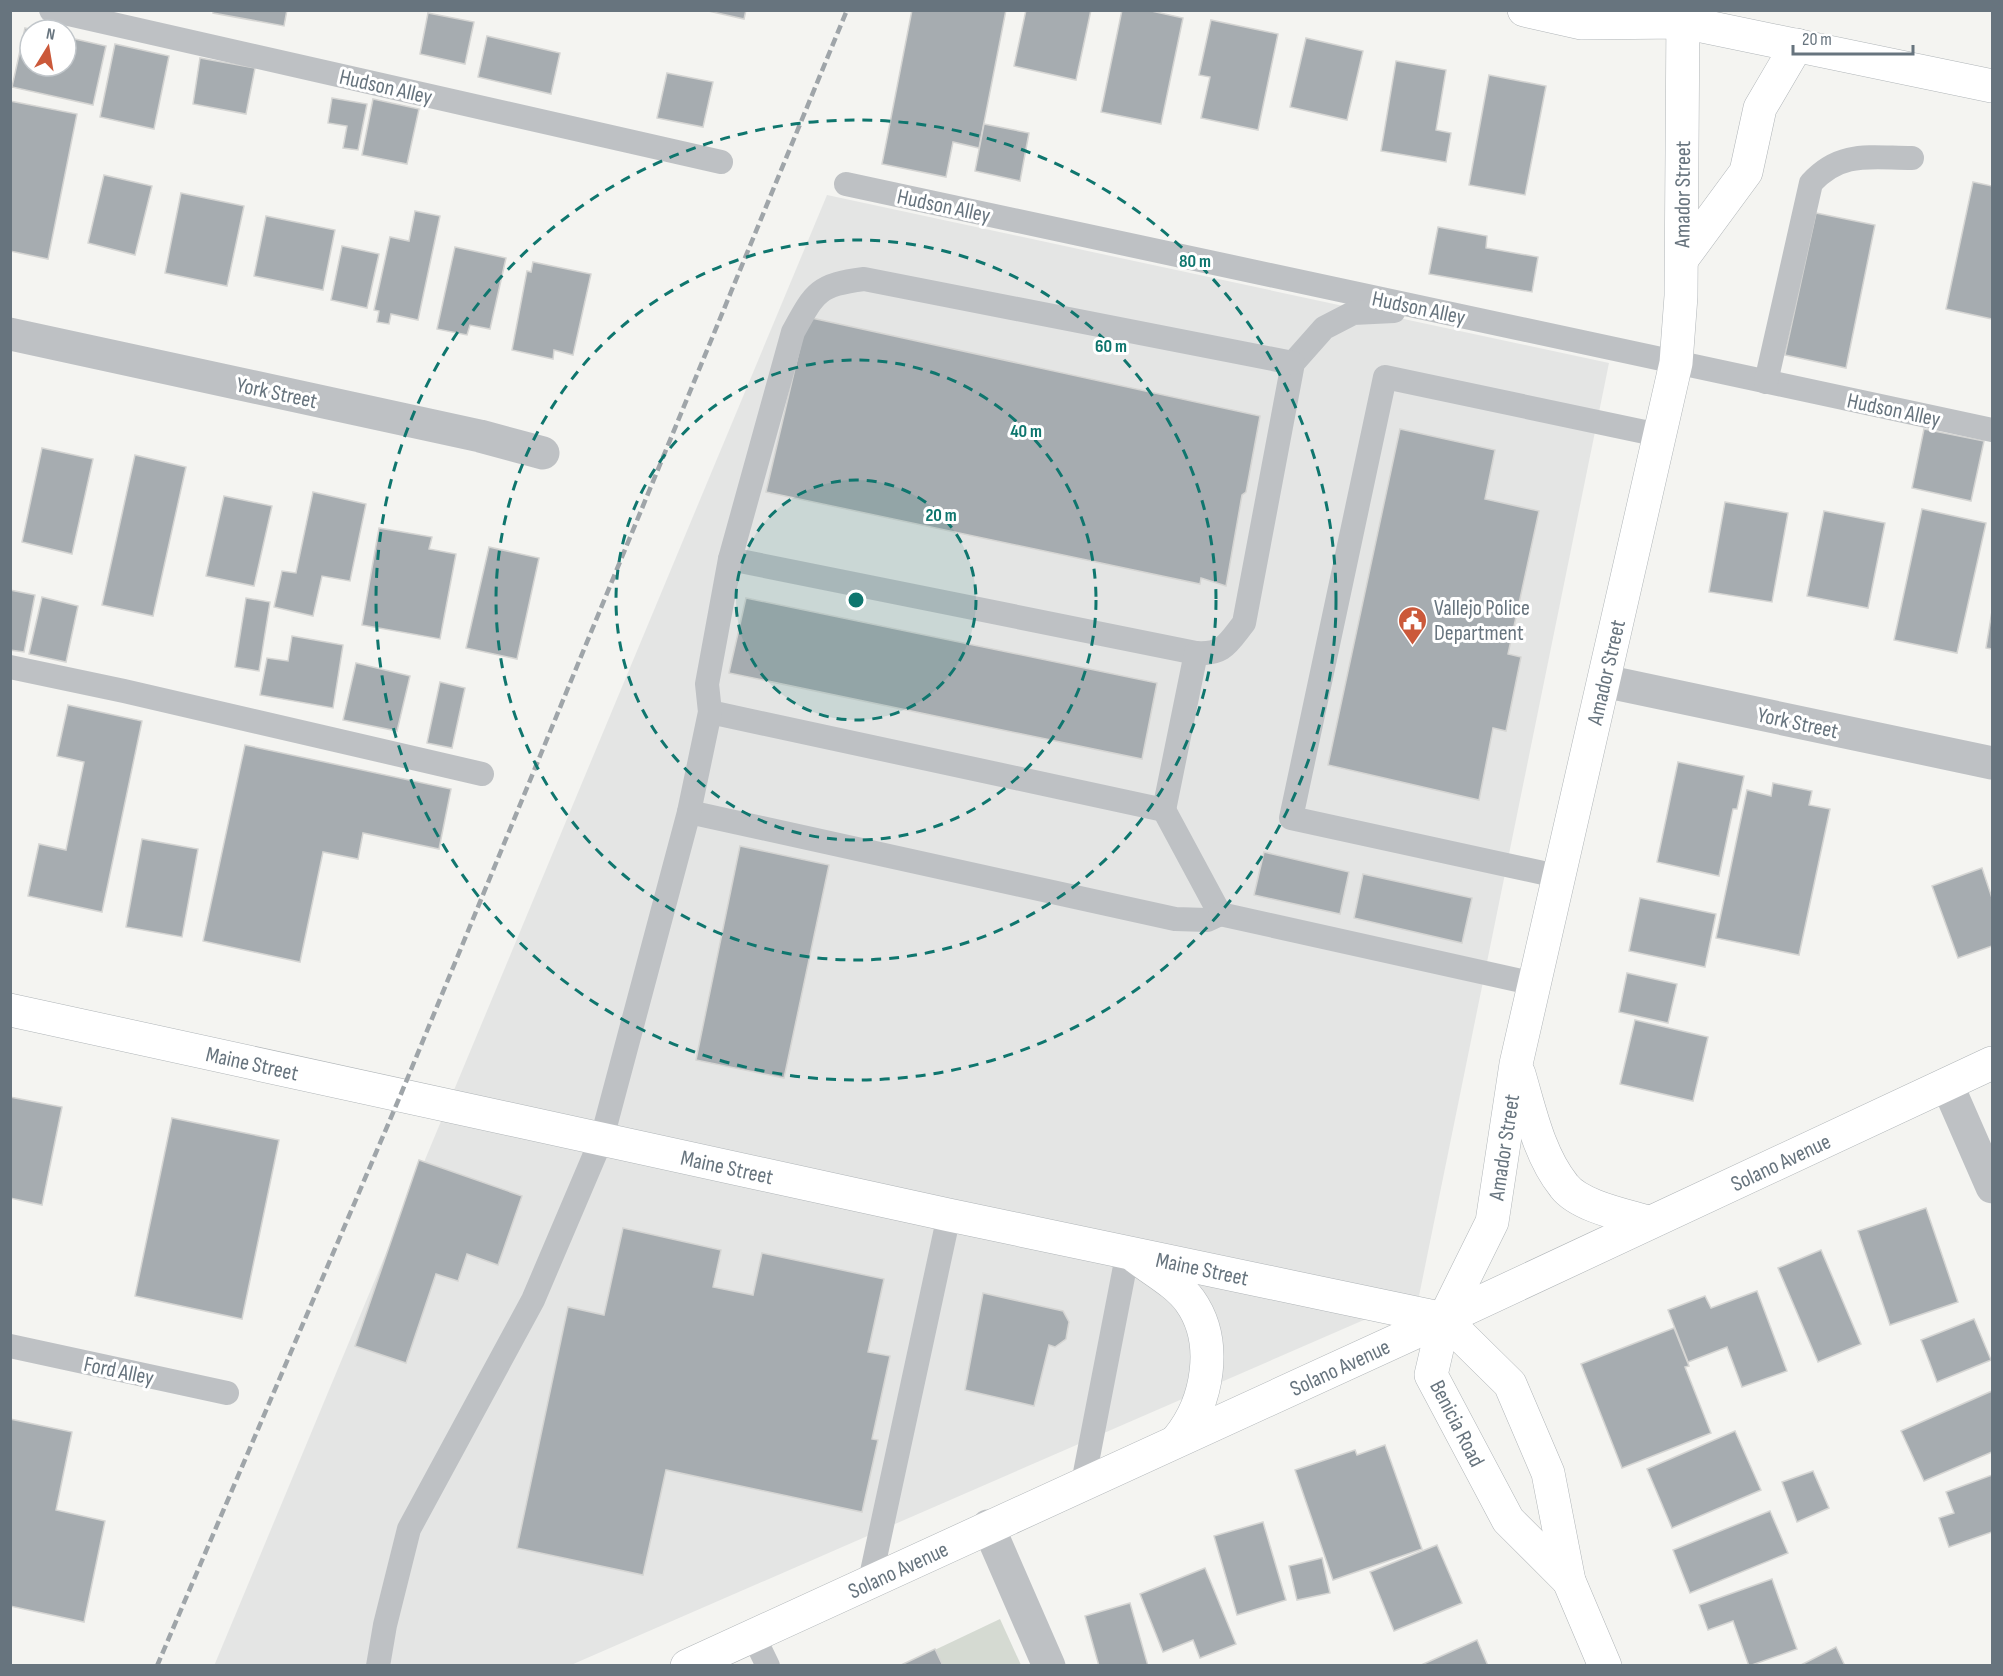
<svg xmlns="http://www.w3.org/2000/svg" width="2003" height="1676" font-family="'Sofia Sans Condensed',sans-serif">
<style>
.built{fill:#e4e5e4}
.green{fill:#d5dad2}
.building{fill:#a6acb0;stroke:#d5d5d3;stroke-width:1.5}
.lines{fill:none;stroke-linecap:round;stroke-linejoin:round}
.secondary-casing{stroke:#b0b5b8;stroke-width:34}
.lane{stroke:#bec1c4;stroke-width:24}
.street{stroke:#bec1c4;stroke-width:33}
.secondary{stroke:#fff;stroke-width:33}
.rail{stroke:#9fa5a9;stroke-width:4.5;stroke-dasharray:9 4.5;stroke-linecap:butt}
.ring{fill:none;stroke:#0f766e;stroke-width:3;stroke-dasharray:10 8}
.labels{text-anchor:middle;stroke-width:6;stroke-linejoin:round;paint-order:stroke}
.street-label{font-size:22px;fill:#67747e;stroke:#fff}
.poi-label{font-size:22px;fill:#67747e;stroke:#fff;text-anchor:start}
.centre{fill:#0f766e;stroke:#fff;stroke-width:3}
.ring-label{font-size:18px;text-anchor:middle;font-weight:bold;fill:#0f766e;stroke:#fff;stroke-width:6;stroke-linejoin:round;paint-order:stroke}
</style>
<rect width="100%" height="100%" fill="#f4f4f1"/>
<path class="built" d="M827,195L1609,363L1419,1296L571,1665L214,1666Z"/>
<path class="green" d="M1000,1619L1021,1665L901,1666Z"/>
<g class="building">
<path d="M213,10H287L284,26L213,13Z"/>
<path d="M704,10H746L744,19Z"/>
<path d="M912,10H1006L979,148L953,142L946,177L882,164Z"/>
<path d="M1026,10H1091L1076,80L1014,66Z"/>
<path d="M1122,10H1147L1183,18L1161,124L1101,112Z"/>
<path d="M428,13L474,22L465,64L420,54Z"/>
<path d="M1211,20L1278,34L1258,130L1201,118L1210,77L1199,75Z"/>
<path d="M25,28L33,30H30V66H66V37L106,46L93,105L12,87Z"/>
<path d="M487,36L560,53L551,94L478,77Z"/>
<path d="M1306,38L1363,51L1347,120L1290,107Z"/>
<path d="M115,44L169,56L154,129L100,117Z"/>
<path d="M200,58L255,68L246,114L193,104Z"/>
<path d="M1396,61L1446,70L1436,130L1451,133L1446,162L1381,151Z"/>
<path d="M667,73L713,82L703,127L657,118Z"/>
<path d="M1489,75L1546,86L1525,195L1469,185Z"/>
<path d="M332,98L367,104L358,150L343,148L347,126L328,123Z"/>
<path d="M373,99L419,109L407,164L362,155Z"/>
<path d="M10,101L77,114L48,259L10,251Z"/>
<path d="M984,124L1029,133L1020,181L975,171Z"/>
<path d="M104,175L152,186L135,255L88,243Z"/>
<path d="M1973,182L1992,186V319L1946,309Z"/>
<path d="M181,193L244,206L227,286L165,273Z"/>
<path d="M415,211L440,216L418,320L391,314L389,324L377,322L379,311L374,310L390,237L409,241Z"/>
<path d="M1816,213L1875,225L1846,368L1785,355Z"/>
<path d="M266,216L335,230L323,290L254,276Z"/>
<path d="M1438,227L1487,236L1486,248L1538,257L1532,292L1429,274Z"/>
<path d="M342,246L379,254L367,308L331,300Z"/>
<path d="M455,247L506,258L490,329L470,325L467,335L437,329Z"/>
<path d="M533,262L591,274L573,355L554,350L553,359L512,350L527,271L531,272Z"/>
<path d="M807,317L1260,416L1246,492L1242,495L1226,586L1201,578L1200,584L766,492Z"/>
<path d="M1400,429L1495,450L1485,499L1539,511L1508,654L1521,657L1506,731L1493,728L1479,800L1328,765Z"/>
<path d="M1924,429L1984,441L1971,501L1912,488Z"/>
<path d="M42,448L93,459L72,554L22,542Z"/>
<path d="M135,455L186,467L153,616L102,605Z"/>
<path d="M313,492L366,504L350,581L322,576L313,616L274,607L282,571L296,573Z"/>
<path d="M224,496L272,506L254,586L206,576Z"/>
<path d="M1725,502L1788,513L1772,602L1709,592Z"/>
<path d="M1922,509L1986,523L1957,653L1894,640Z"/>
<path d="M1824,511L1885,523L1868,608L1807,596Z"/>
<path d="M379,528L432,537L429,549L456,554L440,639L362,625Z"/>
<path d="M489,547L539,558L517,659L466,648Z"/>
<path d="M10,590L35,595L24,652L10,650Z"/>
<path d="M42,597L78,606L66,662L29,654Z"/>
<path d="M246,598L270,602L259,671L235,667Z"/>
<path d="M746,598L1157,683L1142,759L729,673Z"/>
<path d="M1992,611V649L1986,648Z"/>
<path d="M292,636L343,645L333,708L260,695L267,658L288,661Z"/>
<path d="M356,663L410,676L397,731L343,720Z"/>
<path d="M440,682L465,688L452,748L427,743Z"/>
<path d="M68,705L142,721L102,912L28,896L39,844L66,850L84,762L57,756Z"/>
<path d="M245,745L451,789L439,849L363,833L358,859L323,852L300,962L203,941Z"/>
<path d="M1678,762L1744,776L1737,809H1733L1719,876L1657,862Z"/>
<path d="M1773,783L1812,791L1809,805L1830,809L1799,955L1716,938L1747,790L1771,796Z"/>
<path d="M142,839L198,849L182,937L126,927Z"/>
<path d="M740,846L829,865L784,1078L696,1060Z"/>
<path d="M1264,852L1349,872L1340,914L1254,895Z"/>
<path d="M1982,868L1992,898V946L1958,958L1932,886Z"/>
<path d="M1363,874L1472,898L1462,943L1354,918Z"/>
<path d="M1640,898L1716,914L1705,967L1629,951Z"/>
<path d="M1627,973L1677,984L1668,1023L1619,1012Z"/>
<path d="M1635,1020L1708,1037L1693,1101L1620,1084Z"/>
<path d="M10,1097L62,1107L42,1205L10,1198Z"/>
<path d="M172,1118L279,1140L242,1319L135,1296Z"/>
<path d="M419,1160L522,1196L498,1265L467,1254L458,1281L436,1274L406,1363L355,1346Z"/>
<path d="M1926,1208L1958,1302L1890,1325L1858,1231Z"/>
<path d="M623,1228L721,1250L713,1287L753,1295L762,1253L884,1279L868,1352L890,1356L872,1439L878,1440L862,1512L666,1470L643,1575L517,1548L568,1307L604,1315Z"/>
<path d="M1821,1250L1861,1344L1818,1362L1778,1268Z"/>
<path d="M1757,1291L1787,1371L1742,1387L1727,1347L1688,1362L1668,1310L1705,1296L1711,1308Z"/>
<path d="M983,1293L1063,1311L1069,1322L1066,1339L1055,1347L1049,1345L1034,1406L965,1390Z"/>
<path d="M1974,1319L1991,1360L1937,1382L1921,1340Z"/>
<path d="M1674,1328L1689,1366L1685,1367L1711,1433L1622,1468L1581,1364Z"/>
<path d="M1992,1391V1452L1924,1481L1901,1431Z"/>
<path d="M10,1419L72,1432L56,1510L105,1521L84,1622L10,1606Z"/>
<path d="M1735,1431L1761,1490L1672,1528L1647,1469Z"/>
<path d="M1385,1445L1422,1549L1333,1580L1295,1470L1355,1450L1357,1455Z"/>
<path d="M1813,1471L1829,1508L1797,1522L1782,1482Z"/>
<path d="M1992,1475V1532L1949,1547L1939,1518L1954,1513L1946,1492Z"/>
<path d="M1770,1511L1788,1553L1690,1593L1673,1550Z"/>
<path d="M1263,1522L1286,1600L1237,1615L1214,1536Z"/>
<path d="M1437,1545L1462,1603L1394,1631L1370,1572Z"/>
<path d="M1322,1558L1330,1593L1297,1600L1289,1566Z"/>
<path d="M1205,1568L1236,1644L1200,1658L1193,1640L1163,1652L1140,1594Z"/>
<path d="M1772,1579L1797,1649L1749,1666L1733,1621L1708,1630L1699,1605Z"/>
<path d="M1130,1603L1148,1666H1099L1085,1616Z"/>
<path d="M1477,1640L1488,1666H1419Z"/>
<path d="M1836,1647L1845,1666H1799Z"/>
<path d="M935,1649L943,1666H899Z"/>
</g>
<g class="lines">
<defs>
<g id="secondary">
<path d="M1524,10L1581,23L1683,22L1992,86"/>
<path d="M1682,259L1746,172L1760,108L1797,45"/>
<path id="s1" d="M10,1010L949,1215L1444,1319"/>
<path d="M1519,1074C1530,1111 1539,1155 1564,1186C1579,1206 1624,1215 1648,1222"/>
<path d="M1136,1257C1154,1271 1177,1283 1190,1301C1219,1342 1208,1402 1178,1439"/>
<path d="M1444,1319L1510,1384L1548,1473L1569,1581L1605,1666"/>
<path id="s2" d="M1569,1581L1508,1520L1431,1375L1444,1319L1492,1222L1516,1064L1676,363L1681,296L1683,10"/>
<path id="s3" d="M687,1666L1444,1319L1992,1063"/>
</g>
</defs>
<use href="#secondary" class="secondary-casing"/>
<g class="lane">
<path d="M51,10L721,162"/>
<path d="M846,184L1992,430"/>
<path d="M1766,382L1811,183C1841,150 1871,158 1912,158"/>
<path d="M730,559L1196,653"/>
<path d="M10,667L124,691L482,774"/>
<path d="M710,712L1164,810L1196,653C1224,655 1228,643 1244,623L1293,363L1324,328L1353,313L1394,311"/>
<path d="M689,812L1175,919L1207,920L1220,914L1164,810"/>
<path d="M1557,876L1291,818L1385,377L1659,435"/>
<path d="M1220,914L1535,984"/>
<path d="M10,1346L227,1393"/>
<path d="M1083,1483L1128,1251"/>
<path d="M870,1581L949,1215"/>
<path d="M753,1635L768,1666"/>
<path d="M378,1666L385,1625L409,1529L533,1300L602,1138L689,812L710,712L707,684L730,559L793,332C815,292 818,285 864,279L1293,363"/>
</g>
<g class="street">
<path d="M10,334L480,436L543,453"/>
<path d="M1604,681L1992,763"/>
<path d="M1947,1084L1992,1187"/>
<path d="M988,1526L1049,1666"/>
</g>
<use href="#secondary" class="secondary"/>
<path class="rail" d="M157,1666L401,1094L847,10"/>
</g>
<circle cx="856" cy="600" r="120" fill="#0f766e" fill-opacity=".12"/>
<g class="ring">
<circle cx="856" cy="600" r="120"/>
<circle cx="856" cy="600" r="240"/>
<circle cx="856" cy="600" r="360"/>
<circle cx="856" cy="600" r="480"/>
</g>
<defs>
<symbol id="civic-pin" viewBox="-11 -11 22 30"><path d="M0 17L-7.5 6A9.5 9.5 0 1 1 7.5 6Z" fill="#cb593a" stroke="#fff"/><path d="M-.6-6.5H3V-4.5H.6V-3L4-1V1h2V6H-6V1h2V-1L-.6-3ZM-1.2 2.5V6h2.4V2.5Z" fill="#fff"/></symbol>
</defs>
<g fill-rule="evenodd">
<use href="#civic-pin" x="1396" y="604" width="33" height="45"/>
</g>
<g class="labels">
<g class="street-label">
<text transform="translate(386 86) rotate(13)" y="8">Hudson Alley</text>
<text dy="8" stroke="none"><textPath href="#s2" startOffset="1464">Amador Street</textPath></text>
<text transform="translate(944 205) rotate(12)" y="8">Hudson Alley</text>
<text transform="translate(1419 307) rotate(12)" y="8">Hudson Alley</text>
<text transform="translate(277 392) rotate(12)" y="8">York Street</text>
<text transform="translate(1894 409) rotate(12)" y="8">Hudson Alley</text>
<text dy="8" stroke="none"><textPath href="#s2" startOffset="978">Amador Street</textPath></text>
<text transform="translate(1798 722) rotate(12)" y="8">York Street</text>
<text dy="8" stroke="none"><textPath href="#s1" startOffset="248">Maine Street</textPath></text>
<text dy="8" stroke="none"><textPath href="#s2" startOffset="492">Amador Street</textPath></text>
<text dy="8" stroke="none"><textPath href="#s3" startOffset="1204">Solano Avenue</textPath></text>
<text dy="8" stroke="none"><textPath href="#s1" startOffset="734">Maine Street</textPath></text>
<text dy="8" stroke="none"><textPath href="#s1" startOffset="1220">Maine Street</textPath></text>
<text dy="8" stroke="none"><textPath href="#s3" startOffset="718">Solano Avenue</textPath></text>
<text transform="translate(119 1370) rotate(12)" y="8">Ford Alley</text>
<text transform="translate(1458 1423) rotate(63)" y="8">Benicia Road</text>
<text dy="8" stroke="none"><textPath href="#s3" startOffset="232">Solano Avenue</textPath></text>
</g>
<g class="poi-label">
<text x="1434" y="615">Vallejo Police<tspan x="1434" dy="25">Department</tspan></text>
</g>
</g>
<circle cx="856" cy="600" r="9" class="centre"/>
<g class="ring-label">
<text x="1195" y="267">80 m</text>
<text x="1111" y="352">60 m</text>
<text x="1026" y="437">40 m</text>
<text x="941" y="521">20 m</text>
</g>
<rect width="2003" height="1676" fill="none" stroke="#67747e" stroke-width="24"/>
<g transform="translate(48 48) rotate(11)"><circle r="28" fill="#ffffff" stroke="#c2c7cb" stroke-width="1.5"/>
<path d="M0-4.5L10 22L0 15L-10 22Z" fill="#cb593a"/>
<text y="-9" font-size="16" font-weight="bold" text-anchor="middle" fill="#67747e">N</text>
</g>
<path d="M1793 45v9h120v-9" fill="none" stroke="#67747e" stroke-width="3"/>
<text x="1802" y="45" font-size="18" fill="#67747e" stroke="#ffffff" stroke-width="4.5" paint-order="stroke">20 m</text>
</svg>
